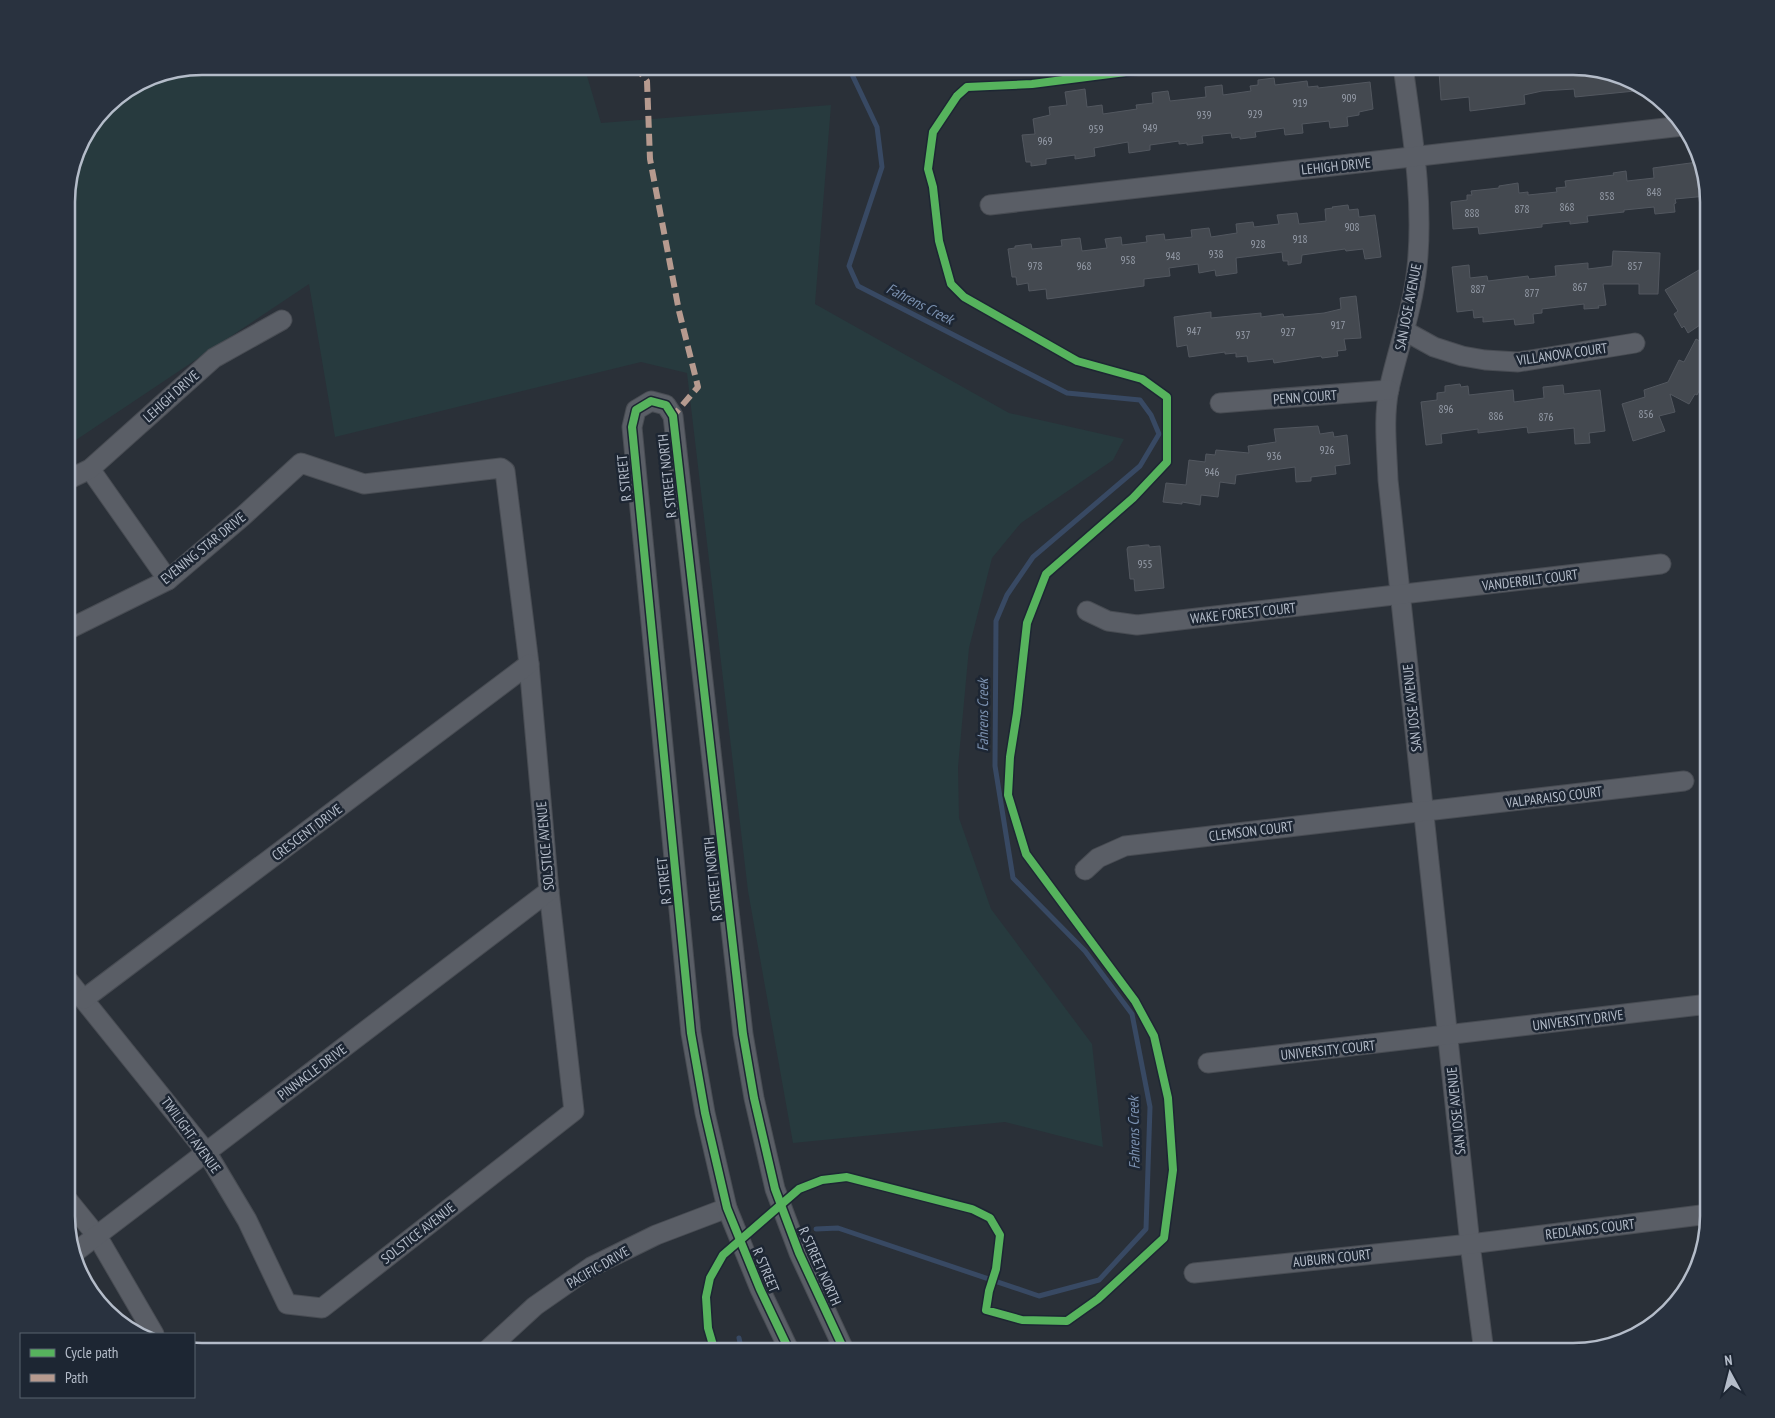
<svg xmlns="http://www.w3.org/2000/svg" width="1775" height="1418" font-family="'PT Sans Narrow',sans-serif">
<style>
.green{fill:#273a3e}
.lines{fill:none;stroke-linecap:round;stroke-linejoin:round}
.stream{stroke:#384963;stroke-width:5}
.building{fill:#444950;stroke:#52575f}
.minor-casing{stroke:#484c53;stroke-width:21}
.minor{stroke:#5a5e66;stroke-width:19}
.quiet{stroke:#b69a8f;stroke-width:6;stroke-dasharray:12 6;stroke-linecap:butt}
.cycleway-casing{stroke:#1d2633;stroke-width:11}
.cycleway{stroke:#56b35d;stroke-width:8}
.labels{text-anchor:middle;stroke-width:5;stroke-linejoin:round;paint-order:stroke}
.number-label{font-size:11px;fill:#989fab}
.street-label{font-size:14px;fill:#b4bcc9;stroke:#1d2633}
.water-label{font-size:15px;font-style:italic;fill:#7c92b1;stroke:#1d2633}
.rim{fill:none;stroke:#b4bcc9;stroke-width:2.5}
</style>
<rect width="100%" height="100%" fill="#2a3038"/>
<path class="green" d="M202,66H584L601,123L831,105L815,304L1009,413L1124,439L1113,460L1021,523L992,558L969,648L958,767L959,818L991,909L1092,1044L1103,1147L1005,1122L793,1143L748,891L687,373L641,362L335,437L309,284L67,446V193L80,142L112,100L150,76Z"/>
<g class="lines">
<g class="stream">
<path d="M816,1229L838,1228L1039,1296L1099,1280L1146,1229L1150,1107L1132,1014L1085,951L1013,878L995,766L996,621L1007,595L1033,557L1140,466L1159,434L1151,415L1140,400L1067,393L858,286L849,266L882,167L877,127L848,66"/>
<path d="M739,1338L742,1352"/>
</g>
</g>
<g class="building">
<path d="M1451,66H1467V68L1485,66L1486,70L1518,66H1573L1617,74L1645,90L1575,97L1574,89L1542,91L1524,95L1525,104L1470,111L1469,97L1441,100L1439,72L1451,70Z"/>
<path d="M1274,78L1275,85L1307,81L1308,87L1318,86V88L1370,82L1373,109L1359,112V115L1347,117L1348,126L1330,128L1329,121L1302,124L1303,133L1285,135L1284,128L1255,132L1256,137L1240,139V137L1232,138L1231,133L1202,136L1203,143L1187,145V143L1179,144V141L1150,145V150L1129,153L1128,142L1094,148L1095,156L1075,159V155L1046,159V164L1031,166V162H1026L1022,135L1035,134L1033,119L1050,115L1049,107L1067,105L1065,92L1085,89L1087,107L1102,105L1103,114L1137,109L1136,105L1153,103L1152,93L1168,91L1170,101L1206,97L1205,87L1222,85L1223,95L1251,91L1250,86L1258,85V80Z"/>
<path d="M1698,162L1707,196L1675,199L1676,203L1674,204L1675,212L1655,214L1654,207L1624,210V212L1587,216L1588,222L1570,224V221L1542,224V227L1479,234L1478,227L1453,229L1451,202L1467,200V195H1472L1471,191L1499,188V186L1518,183L1519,193L1528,192V195L1557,192L1556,188L1566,187L1565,181L1614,175L1613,173L1626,171L1627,181L1654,178L1653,168Z"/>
<path d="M1348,205L1349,210L1358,209L1359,217L1375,215L1381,257L1365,259L1363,249L1346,251L1345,249L1302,255L1301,263L1288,265V261H1283L1282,252L1236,258L1237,273L1216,276L1215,270L1199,273L1198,264L1169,268L1170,276L1144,279V286L1047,299L1046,289L1029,291L1028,283L1017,285L1016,277H1012L1008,249L1015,248V246L1031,244L1032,249L1062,246L1061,240L1080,238L1082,251L1107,248L1105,239L1121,237L1122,245L1147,242L1146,236L1164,234L1165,240L1192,237L1191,230L1209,228L1211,237L1237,233L1236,224L1253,222L1254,227L1279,224L1277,215L1297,213L1299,224L1326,221L1325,209L1333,208L1332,207Z"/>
<path d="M1613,251L1660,253L1658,294H1639V284H1603L1606,305L1598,306L1599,308L1584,309V304L1542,309V313L1533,314L1534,323L1515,325L1514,319L1483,322V317L1474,318L1473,310L1457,312L1452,267L1469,265L1470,278L1487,276L1488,281L1528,276L1529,279L1556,276L1555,266L1588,263V269L1612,266Z"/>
<path d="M1709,264V319L1688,333L1684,326L1682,328L1674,314L1678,311L1665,290Z"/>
<path d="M1356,296L1361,338L1344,339L1346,350L1337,351L1338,356L1322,358L1321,356L1274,363L1273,359L1248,362L1247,356L1236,357V353L1225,354V352L1189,357L1187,345L1177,347L1174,317L1211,312V318L1261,313V317L1283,314L1284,317L1324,313L1341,309L1340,298Z"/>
<path d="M1696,339L1709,346V383L1704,381L1697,395L1695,394L1689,404L1670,394L1675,412L1659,416L1665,431L1633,441L1622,404L1645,397L1644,390L1668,382L1679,360L1684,362Z"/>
<path d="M1460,384L1461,387L1468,386L1469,395L1513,390L1514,402L1544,398L1543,387L1563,385L1564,394L1600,390L1605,431L1589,433L1590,443L1575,444L1574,428L1528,433L1527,427L1478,433V429L1441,434L1442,443L1426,445L1421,402L1437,400V393L1445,392V386Z"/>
<path d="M1318,426L1320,434L1333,432L1334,437L1347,435L1350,464L1335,466L1336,474L1311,477V481L1296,482L1295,467L1236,475L1235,484L1220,482L1218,497L1201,495L1200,505L1182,502V504L1163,502L1166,483L1186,485L1189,460L1205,462L1206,454L1215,455L1216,450L1249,453L1248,446L1276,442L1274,429Z"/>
<path d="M1146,545H1149V547L1160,546L1164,588L1135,591L1134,579H1130L1127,549L1128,547Z"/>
</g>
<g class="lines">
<defs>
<g id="minor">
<path d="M1403,66C1412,133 1424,199 1417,267C1413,308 1398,348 1389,389C1383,418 1387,450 1388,480L1470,1244L1484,1352"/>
<path d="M990,205L1683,126"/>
<path d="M1405,331L1434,347L1462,356L1485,360L1518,362L1635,343"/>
<path d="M1220,403L1389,390"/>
<path d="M90,469L168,580"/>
<path d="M67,480L90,469L214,358L282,320"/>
<path d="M1087,611L1108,621L1137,625L1661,564"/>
<path d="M1085,870L1098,858L1125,846L1684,781"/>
<path d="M67,979L207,1153L247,1220L287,1304L322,1308L574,1111L549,891L529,664L505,471L501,468L364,484L301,463L242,517L168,580L67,630"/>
<path d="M84,999L529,664"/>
<path d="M1208,1063L1709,1004"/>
<path d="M67,1199L97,1236L154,1334"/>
<path d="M74,1253L549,891"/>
<path d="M1194,1273L1470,1244L1709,1214"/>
<path d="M485,1352L535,1306L591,1267L656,1235L727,1208"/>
<path d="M790,1352L760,1289L727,1208L705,1113L691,1033L632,427L636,410L651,401L666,405L673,416L743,1034L754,1098L775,1189L799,1253L845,1352"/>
</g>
</defs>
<use href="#minor" class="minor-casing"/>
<use href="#minor" class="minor"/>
<path class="quiet" d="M635,66L647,81L650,159L679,311L698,387L673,416"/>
<defs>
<g id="cycleway">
<path d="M715,1352L708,1328L706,1297L710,1278L723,1255L799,1189L822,1180L847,1177L972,1209L990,1218L1000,1235L996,1269L989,1291L986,1310L1022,1320L1067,1321L1098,1299L1164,1238L1173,1170L1168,1098L1154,1036L1135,1001L1026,854L1008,795L1010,757L1017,713L1027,623L1046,574L1133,498L1167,462V397L1142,379L1077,361L964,297L951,284L939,241L933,187L928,169L933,132L957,96L967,87L1032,84L1149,69L1154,66"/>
<path d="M790,1352L760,1289L727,1208L705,1113L691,1033L632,427L636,410L651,401L666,405L673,416L743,1034L754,1098L775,1189L799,1253L845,1352"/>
</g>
</defs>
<use href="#cycleway" class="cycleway-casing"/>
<use href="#cycleway" class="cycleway"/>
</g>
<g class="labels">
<g class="number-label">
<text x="1349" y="102">909</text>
<text x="1300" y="107">919</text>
<text x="1255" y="118">929</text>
<text x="1204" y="119">939</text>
<text x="1150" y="132">949</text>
<text x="1096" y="133">959</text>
<text x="1045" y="145">969</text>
<text x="1654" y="196">848</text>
<text x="1607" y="200">858</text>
<text x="1567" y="211">868</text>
<text x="1522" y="213">878</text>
<text x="1472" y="217">888</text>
<text x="1352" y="231">908</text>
<text x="1300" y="243">918</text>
<text x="1258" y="248">928</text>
<text x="1216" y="258">938</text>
<text x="1173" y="260">948</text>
<text x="1128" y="264">958</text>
<text x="1035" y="270">978</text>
<text x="1084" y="270">968</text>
<text x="1635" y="270">857</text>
<text x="1580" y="291">867</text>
<text x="1478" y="293">887</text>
<text x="1532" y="297">877</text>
<text x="1338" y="329">917</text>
<text x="1194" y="335">947</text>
<text x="1288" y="336">927</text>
<text x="1243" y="339">937</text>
<text x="1446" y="413">896</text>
<text x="1646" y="418">856</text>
<text x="1496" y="420">886</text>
<text x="1546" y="421">876</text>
<text x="1327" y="454">926</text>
<text x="1274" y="460">936</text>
<text x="1212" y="476">946</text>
<text x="1145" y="568">955</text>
</g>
<g class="street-label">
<text transform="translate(1336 166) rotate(-6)" y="5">LEHIGH DRIVE</text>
<text transform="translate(1408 307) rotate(-79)" y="5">SAN JOSE AVENUE</text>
<text transform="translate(1562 354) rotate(-8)" y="5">VILLANOVA COURT</text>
<text transform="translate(171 396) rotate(-42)" y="5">LEHIGH DRIVE</text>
<text transform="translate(1305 397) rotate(-4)" y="5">PENN COURT</text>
<text transform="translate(667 476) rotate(-96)" y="5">R STREET NORTH</text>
<text transform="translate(624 478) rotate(-96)" y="5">R STREET</text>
<text transform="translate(203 548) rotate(-39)" y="5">EVENING STAR DRIVE</text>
<text transform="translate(1530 580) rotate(-7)" y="5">VANDERBILT COURT</text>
<text transform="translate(1243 613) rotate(-6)" y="5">WAKE FOREST COURT</text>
<text transform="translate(1412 708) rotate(-96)" y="5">SAN JOSE AVENUE</text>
<text transform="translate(1554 797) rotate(-7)" y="5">VALPARAISO COURT</text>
<text transform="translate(1251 831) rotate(-7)" y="5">CLEMSON COURT</text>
<text transform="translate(307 832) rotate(-37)" y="5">CRESCENT DRIVE</text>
<text transform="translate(545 846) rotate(-95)" y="5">SOLSTICE AVENUE</text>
<text transform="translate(713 879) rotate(-96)" y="5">R STREET NORTH</text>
<text transform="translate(664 881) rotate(-96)" y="5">R STREET</text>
<text transform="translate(1578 1020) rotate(-7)" y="5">UNIVERSITY DRIVE</text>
<text transform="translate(1328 1050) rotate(-6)" y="5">UNIVERSITY COURT</text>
<text transform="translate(312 1072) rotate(-37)" y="5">PINNACLE DRIVE</text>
<text transform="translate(1456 1111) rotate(-96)" y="5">SAN JOSE AVENUE</text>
<text transform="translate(191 1135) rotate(54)" y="5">TWILIGHT AVENUE</text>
<text transform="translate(1590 1229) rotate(-7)" y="5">REDLANDS COURT</text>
<text transform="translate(418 1233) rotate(-38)" y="5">SOLSTICE AVENUE</text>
<text transform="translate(1332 1258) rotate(-6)" y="5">AUBURN COURT</text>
<text transform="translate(820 1266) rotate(66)" y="5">R STREET NORTH</text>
<text transform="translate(598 1267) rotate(-30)" y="5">PACIFIC DRIVE</text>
<text transform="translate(766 1270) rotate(67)" y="5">R STREET</text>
</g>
<g class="water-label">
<text transform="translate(920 304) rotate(27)" y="5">Fahrens Creek</text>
<text transform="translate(983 715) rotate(-90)" y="5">Fahrens Creek</text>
<text transform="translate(1134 1133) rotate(-91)" y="5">Fahrens Creek</text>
</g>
</g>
<path d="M0 0H1775V1418H0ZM202 75H1573A127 127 0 0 1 1700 202V1216A127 127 0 0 1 1573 1343H202A127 127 0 0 1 75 1216V202A127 127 0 0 1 202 75Z" fill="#29323f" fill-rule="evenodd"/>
<path class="rim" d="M202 75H1573A127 127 0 0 1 1700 202V1216A127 127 0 0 1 1573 1343H202A127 127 0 0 1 75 1216V202A127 127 0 0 1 202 75Z"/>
<rect x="20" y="1333" width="175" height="65" fill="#1d2633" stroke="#59626f"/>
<rect x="30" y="1349" width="25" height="8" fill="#56b35d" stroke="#59626f"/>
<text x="65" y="1358" font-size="15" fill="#b4bcc9">Cycle path</text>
<rect x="30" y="1374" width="25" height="8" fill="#b69a8f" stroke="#59626f"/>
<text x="65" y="1383" font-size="15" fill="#b4bcc9">Path</text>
<g transform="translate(1730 1373) rotate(353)" stroke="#1d2633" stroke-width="4" paint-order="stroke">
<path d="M0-4L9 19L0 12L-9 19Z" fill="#b4bcc9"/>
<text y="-8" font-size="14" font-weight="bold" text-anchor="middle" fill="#b4bcc9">N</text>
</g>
</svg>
